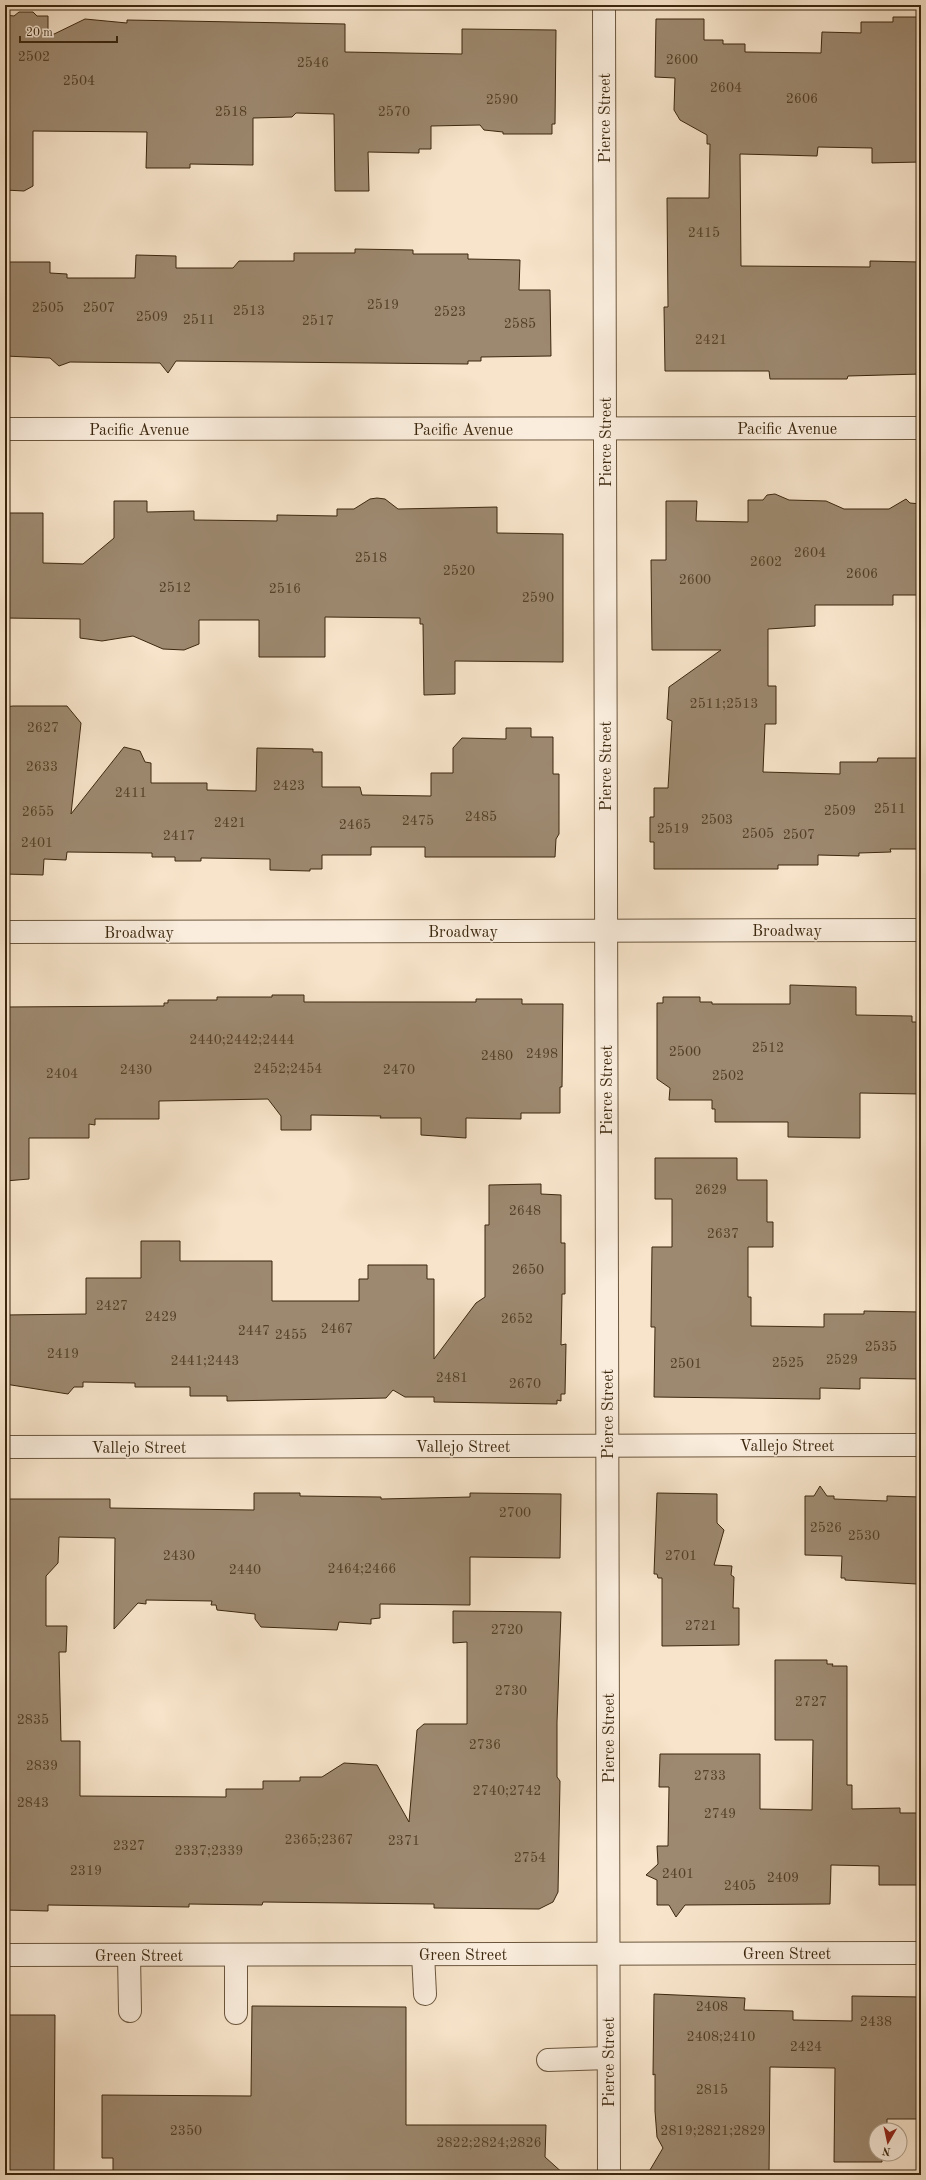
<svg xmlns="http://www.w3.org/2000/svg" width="926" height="2180" font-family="'Old Standard TT',serif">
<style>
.building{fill:#9d8970;stroke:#3c270e}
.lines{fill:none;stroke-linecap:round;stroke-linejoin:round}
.minor-casing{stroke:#6b563d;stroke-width:24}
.minor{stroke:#faeddd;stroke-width:22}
.labels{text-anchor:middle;stroke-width:3;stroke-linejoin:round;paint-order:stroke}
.number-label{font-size:14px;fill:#544026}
.street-label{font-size:16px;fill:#3c270e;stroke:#faeddd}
</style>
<rect width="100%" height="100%" fill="#f7e4ca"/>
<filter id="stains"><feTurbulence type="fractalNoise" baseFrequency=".005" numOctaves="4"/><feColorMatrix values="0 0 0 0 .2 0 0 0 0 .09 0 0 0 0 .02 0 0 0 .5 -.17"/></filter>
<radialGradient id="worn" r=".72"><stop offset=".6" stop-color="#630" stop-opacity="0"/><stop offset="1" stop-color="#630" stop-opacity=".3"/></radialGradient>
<g class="building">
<path d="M19,12H33L37,16H48V37L85,19L127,23V20L345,24V52L462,54V29L556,30L555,124H552V134H503V132L484,130L480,125L431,126V149H419V153L368,152L369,191H335L334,114L296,113L292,117L253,118V165L190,164V168H146L147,132L33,131V186L24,191L5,190V15L14,16Z"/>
<path d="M893,17H921V162L872,163V148L818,147L817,156L740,154L741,266L870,267V261L921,262V374L848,376L847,379H770L769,371H665L664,307H668L667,198H709L710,144H707V135L680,120L674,110L675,78L655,77L656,19H704V40H723V44H745V52L821,53L822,32L861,33V22H893Z"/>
<path d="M355,249L413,250V254H468V259L520,260L519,290H550L551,356L481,357V361H468V364L176,361L168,373L160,363L70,362L59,366L50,358L5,356V262H50V273L67,274V278H135L136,255L176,256V268H233L239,261H294V253H355Z"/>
<path d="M775,494L789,500L826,501L844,509H889L906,499L910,503L921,504V595H893V605H815V626L768,629V686H776V724H765L763,772L840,774V762H877L878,758H921V849H890L891,852L859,853V856L818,855V865H778V869H654V842H650V817H654V788H668L672,721L667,719L669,687L721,650H652L651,560H666V501H697L696,521L748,522V500H763L767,495Z"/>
<path d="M377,498L385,499L398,509L497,507V533L563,534V662L455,661V694L424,695L423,624H420V618L325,617V657H259V620H199V644L184,650L163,649L133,636L102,641L80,638V619L5,618V513H43V563L83,564L114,538V501H147V512L194,511V520L277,521V515L337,516V509H354L370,499Z"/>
<path d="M13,706H67L81,723L71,814L124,747L140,751L145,762L151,763V783H207V790L256,791L257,748L313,749V752H322V787H360L362,795L431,796V773H453V748L462,738L506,739V728H531V737H553V774H559V834L556,839L555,857H425V847H371V855H322V869H310V871L270,870V859L201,858V861H175V857H152V853L67,852L66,860L44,859L43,875L5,874V707Z"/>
<path d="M790,985L856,987V1015L912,1016V1022H921V1094L860,1093V1138L788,1137V1122H715V1109H712V1100H669L670,1088L657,1079V1003H663V997H700V1002H712V1004H790Z"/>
<path d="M272,995H304V1002H476V999H522V1004H563L562,1087H560V1113H521V1119L466,1118V1138L421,1135V1118H380L381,1116L311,1115V1130H281V1116L268,1099L159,1101V1119H95V1125L89,1124V1138H29V1179L5,1181V1007L164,1006V1003H168V1000H217V997H272Z"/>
<path d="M655,1158H737V1180H767V1222H773V1247H748V1297H751V1326L824,1327V1314H864V1311L921,1312V1379L860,1378V1389L820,1388V1399L654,1397L655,1327H651L652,1247H672V1199H655Z"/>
<path d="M541,1184V1194L561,1195V1243H565V1294H562L561,1345L566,1344L565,1394H561V1401L557,1400V1404L434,1402V1397H405L393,1390L386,1398L227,1401V1396H190V1387H135V1383L83,1382V1387H74L68,1394L5,1384V1315L86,1314V1278H141V1241H180V1261H272V1301H359V1279H368V1265H427V1279H434V1359L476,1303L485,1297V1225H489V1185Z"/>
<path d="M820,1486L827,1496H834V1499L887,1501V1496L921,1497V1563H917V1584L845,1580V1578H841L842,1556L805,1555V1496H814Z"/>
<path d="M254,1493H300V1496L381,1497V1499L470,1497V1493L561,1494L560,1558L470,1557V1605L380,1604V1618L371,1619V1624L339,1622L337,1630L261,1627L255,1619V1614L217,1610L216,1605H211L212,1601L146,1600V1604L138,1603L114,1629L115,1538L59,1537L58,1563L46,1576V1626H67L66,1652H59L61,1741H80V1796L226,1797V1789H263V1781H300V1777H322L344,1763L377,1765L409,1822L417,1730L424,1724H467V1642L453,1643V1611L561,1612L557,1722V1777L560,1781L558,1892L553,1902L539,1909L434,1908V1904L263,1902L262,1905L189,1904V1907L48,1905V1911L5,1910V1499H110V1508L254,1510Z"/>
<path d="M657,1493L717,1494V1523L724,1530L714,1565L732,1566L731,1575L734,1577L733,1608H739V1645L662,1646V1578H658L657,1574H654Z"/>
<path d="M775,1660H827V1664H833L832,1666H847V1785H852V1809L900,1808V1813H921V1885H879V1866L831,1865L830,1904L685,1905L676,1917L669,1905H657V1880L646,1875L658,1864L657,1846H668L669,1787H659L660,1754H760V1809L812,1810L813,1740H775Z"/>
<path d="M654,1994L745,1998L744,2010L793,2011V2020L852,2021V1996L921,1997V2119H887V2130H876V2154H882V2162H834L835,2068L770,2067L769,2175H647L663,2148L657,2137L655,2111V2074L653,2075Z"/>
<path d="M252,2006L406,2007V2125H546L545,2157L565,2175H113V2158H102V2095L251,2096Z"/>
<path d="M5,2015H55L54,2175H5Z"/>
</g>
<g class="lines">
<defs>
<g id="minor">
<path d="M604,5L609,2175"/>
<path d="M5,429L921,428"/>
<path d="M5,932L921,930"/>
<path d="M5,1447L921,1445"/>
<path d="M423,1954L425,1994"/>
<path d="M5,1955L921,1953"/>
<path d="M129,1955L130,2011"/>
<path d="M236,1955V2013"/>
<path d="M548,2060L608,2058"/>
</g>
</defs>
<use href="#minor" class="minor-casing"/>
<use href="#minor" class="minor"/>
</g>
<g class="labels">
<g class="number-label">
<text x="34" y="61">2502</text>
<text x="682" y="64">2600</text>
<text x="313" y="67">2546</text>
<text x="79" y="85">2504</text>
<text x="726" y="92">2604</text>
<text x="802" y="103">2606</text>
<text x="502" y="104">2590</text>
<text x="231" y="116">2518</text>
<text x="394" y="116">2570</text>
<text x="704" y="237">2415</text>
<text x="383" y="309">2519</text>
<text x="48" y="312">2505</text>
<text x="99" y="312">2507</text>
<text x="249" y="315">2513</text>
<text x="450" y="316">2523</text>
<text x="152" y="321">2509</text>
<text x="199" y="324">2511</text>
<text x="318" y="325">2517</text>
<text x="520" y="328">2585</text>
<text x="711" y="344">2421</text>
<text x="810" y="557">2604</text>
<text x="371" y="562">2518</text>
<text x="766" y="566">2602</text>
<text x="459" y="575">2520</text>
<text x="862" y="578">2606</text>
<text x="695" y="584">2600</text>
<text x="175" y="592">2512</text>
<text x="285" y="593">2516</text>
<text x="538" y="602">2590</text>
<text x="724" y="708">2511;2513</text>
<text x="43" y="732">2627</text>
<text x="42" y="771">2633</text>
<text x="289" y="790">2423</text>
<text x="131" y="797">2411</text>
<text x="890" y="813">2511</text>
<text x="840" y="815">2509</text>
<text x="38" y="816">2655</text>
<text x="481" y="821">2485</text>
<text x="717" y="824">2503</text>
<text x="418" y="825">2475</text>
<text x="230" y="827">2421</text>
<text x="355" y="829">2465</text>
<text x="673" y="833">2519</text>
<text x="758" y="838">2505</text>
<text x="799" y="839">2507</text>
<text x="179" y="840">2417</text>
<text x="37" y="847">2401</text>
<text x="242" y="1044">2440;2442;2444</text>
<text x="768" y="1052">2512</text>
<text x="685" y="1056">2500</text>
<text x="542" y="1058">2498</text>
<text x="497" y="1060">2480</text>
<text x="288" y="1073">2452;2454</text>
<text x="136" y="1074">2430</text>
<text x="399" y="1074">2470</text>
<text x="62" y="1078">2404</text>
<text x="728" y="1080">2502</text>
<text x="711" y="1194">2629</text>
<text x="525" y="1215">2648</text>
<text x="723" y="1238">2637</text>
<text x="528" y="1274">2650</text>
<text x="112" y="1310">2427</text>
<text x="161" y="1321">2429</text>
<text x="517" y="1323">2652</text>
<text x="337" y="1333">2467</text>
<text x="254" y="1335">2447</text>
<text x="291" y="1339">2455</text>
<text x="881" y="1351">2535</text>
<text x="63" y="1358">2419</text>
<text x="842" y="1364">2529</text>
<text x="205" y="1365">2441;2443</text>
<text x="788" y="1367">2525</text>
<text x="686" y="1368">2501</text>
<text x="452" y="1382">2481</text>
<text x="525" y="1388">2670</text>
<text x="515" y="1517">2700</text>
<text x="826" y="1532">2526</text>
<text x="864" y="1540">2530</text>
<text x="179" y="1560">2430</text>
<text x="681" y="1560">2701</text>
<text x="362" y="1573">2464;2466</text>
<text x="245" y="1574">2440</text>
<text x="701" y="1630">2721</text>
<text x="507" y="1634">2720</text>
<text x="511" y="1695">2730</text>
<text x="811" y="1706">2727</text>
<text x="33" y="1724">2835</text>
<text x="485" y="1749">2736</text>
<text x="42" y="1770">2839</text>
<text x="710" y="1780">2733</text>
<text x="507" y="1795">2740;2742</text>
<text x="33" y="1807">2843</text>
<text x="720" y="1818">2749</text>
<text x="319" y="1844">2365;2367</text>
<text x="404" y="1845">2371</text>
<text x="129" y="1850">2327</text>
<text x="209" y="1855">2337;2339</text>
<text x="530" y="1862">2754</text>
<text x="86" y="1875">2319</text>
<text x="678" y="1878">2401</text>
<text x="783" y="1882">2409</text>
<text x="740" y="1890">2405</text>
<text x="712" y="2011">2408</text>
<text x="876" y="2026">2438</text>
<text x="721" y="2041">2408;2410</text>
<text x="806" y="2051">2424</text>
<text x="712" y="2094">2815</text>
<text x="186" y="2135">2350</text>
<text x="713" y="2135">2819;2821;2829</text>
<text x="489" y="2147">2822;2824;2826</text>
</g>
<g class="street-label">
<text transform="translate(604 118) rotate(-90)" y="6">Pierce Street</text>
<text x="787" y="434">Pacific Avenue</text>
<text x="139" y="435">Pacific Avenue</text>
<text x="463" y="435">Pacific Avenue</text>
<text transform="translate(605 442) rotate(-90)" y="6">Pierce Street</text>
<text transform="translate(605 766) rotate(-90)" y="6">Pierce Street</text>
<text x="787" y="936">Broadway</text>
<text x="463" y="937">Broadway</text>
<text x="139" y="938">Broadway</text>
<text transform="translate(606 1090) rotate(-90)" y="6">Pierce Street</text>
<text transform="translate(607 1414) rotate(-90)" y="6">Pierce Street</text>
<text x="787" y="1451">Vallejo Street</text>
<text x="463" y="1452">Vallejo Street</text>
<text x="139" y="1453">Vallejo Street</text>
<text transform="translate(608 1738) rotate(-90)" y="6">Pierce Street</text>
<text x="787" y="1959">Green Street</text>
<text x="463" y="1960">Green Street</text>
<text x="139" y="1961">Green Street</text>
<text transform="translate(608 2062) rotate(-90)" y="6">Pierce Street</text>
</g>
</g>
<rect width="926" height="2180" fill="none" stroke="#f7e4ca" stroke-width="20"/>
<rect x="6" y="6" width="914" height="2168" fill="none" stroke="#3c270e" stroke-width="2"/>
<rect x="10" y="10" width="906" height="2160" fill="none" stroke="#3c270e"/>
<g transform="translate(888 2142) rotate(189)"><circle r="19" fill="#faeddd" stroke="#ae9e8a"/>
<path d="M0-3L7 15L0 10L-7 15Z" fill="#8f2418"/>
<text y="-6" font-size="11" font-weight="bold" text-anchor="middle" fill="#3c270e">N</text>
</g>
<path d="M20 36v6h97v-6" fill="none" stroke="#3c270e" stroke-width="2"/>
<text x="26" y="36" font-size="12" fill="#3c270e" stroke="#faeddd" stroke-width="3" paint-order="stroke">20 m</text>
<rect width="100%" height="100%" filter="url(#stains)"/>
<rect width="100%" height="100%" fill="url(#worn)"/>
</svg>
